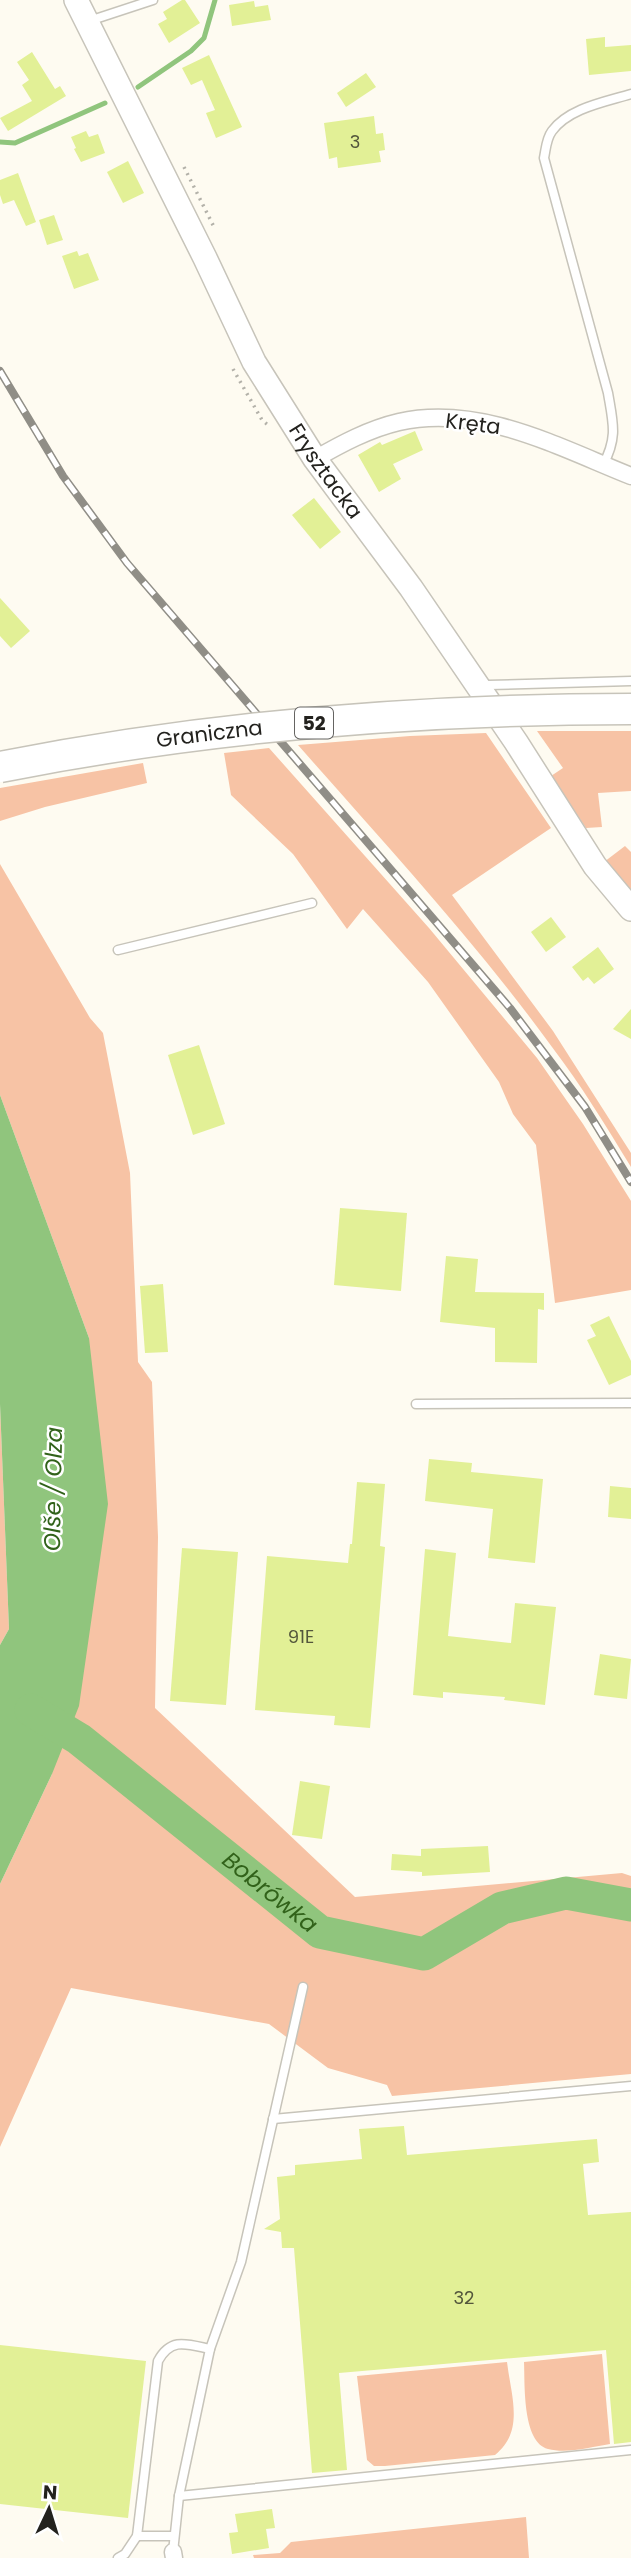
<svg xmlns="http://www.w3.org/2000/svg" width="631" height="2558" font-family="Poppins,sans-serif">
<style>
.green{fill:#f7c3a5}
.water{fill:#90c57d}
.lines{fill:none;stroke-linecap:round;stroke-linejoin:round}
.stream{stroke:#90c57d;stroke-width:5}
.river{stroke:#90c57d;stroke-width:33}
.building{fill:#e2f096}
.lane-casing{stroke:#c7c4ba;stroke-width:11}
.street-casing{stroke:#c7c4ba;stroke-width:19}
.secondary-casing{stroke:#c7c4ba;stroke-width:26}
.path{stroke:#b3b1a9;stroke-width:3.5;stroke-dasharray:2 5;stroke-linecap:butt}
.lane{stroke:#fff;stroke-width:8}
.street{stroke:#fff;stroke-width:16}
.secondary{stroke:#fff;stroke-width:23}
.rail-casing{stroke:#908e87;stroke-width:8}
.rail{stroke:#fff;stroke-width:5;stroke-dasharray:16;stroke-linecap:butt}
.highway-bridge-casing{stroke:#c7c4ba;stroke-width:33;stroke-linecap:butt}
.highway-bridge{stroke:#fff;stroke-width:30}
.labels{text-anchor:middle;stroke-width:5;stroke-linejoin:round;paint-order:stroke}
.number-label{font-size:18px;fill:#53563c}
.shield{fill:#fff;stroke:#656462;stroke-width:2}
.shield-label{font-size:19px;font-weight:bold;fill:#23221e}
.street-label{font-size:21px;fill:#23221e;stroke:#fff}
.water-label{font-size:23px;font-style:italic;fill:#31621a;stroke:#fff}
</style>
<rect width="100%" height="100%" fill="#fefbf1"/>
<g class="green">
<path d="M537,731H631V791L598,793L602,827L586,828L551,776L563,768Z"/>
<path d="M486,733L551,828L452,895L553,1031L631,1153V1167C606,1126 581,1085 552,1047C475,941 385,844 298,745L410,736Z"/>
<path d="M269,748L429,928L537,1058L583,1124L631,1201V1290L555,1303L536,1145L513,1114L499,1082L428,982L363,909L347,929L293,854L231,795L224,753Z"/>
<path d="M143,763L147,783L45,807L0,821V788Z"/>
<path d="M625,846L631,852V895L604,862Z"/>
<path d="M0,864L90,1018L103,1033L130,1173L138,1362L152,1382L158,1537L155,1708L355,1897L622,1873L631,1876V2074L392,2096L387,2085L328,2068L269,2024L71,1988L0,2147V1884L52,1774L89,1338L0,1095Z"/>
<path d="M0,1404L9,1629L0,1645Z"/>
<path d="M602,2354L610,2444C591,2447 567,2454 548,2449C522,2442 525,2384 524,2362Z"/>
<path d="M507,2362C511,2396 525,2431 495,2455L385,2466H374L367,2460L357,2376Z"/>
<path d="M526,2517L529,2558H254L253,2555L280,2553L291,2542Z"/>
</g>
<path class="water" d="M0,1095L89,1338L108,1504L79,1706L52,1774L0,1884V1645L9,1629L0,1404Z"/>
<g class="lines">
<g class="stream">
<path d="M138,87L191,51L204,38L215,0"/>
<path d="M0,142L15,143L105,103"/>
</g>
<path class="river" id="s1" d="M31,1710L79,1739L320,1932L424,1954L502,1908L566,1893L631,1905"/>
</g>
<g class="building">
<path d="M182,0H185L200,23L169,43L158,24L167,19L163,12Z"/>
<path d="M254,1L255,7L268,5L271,20L232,26L229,5Z"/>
<path d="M605,37V47L631,45V71L589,75L586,39Z"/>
<path d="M32,52L55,89L60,86L66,96L8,131L0,118L32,101L22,85L29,80L17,62Z"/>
<path d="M209,55L242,127L216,138L206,113L215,110L202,80L191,85L182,68Z"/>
<path d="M366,73L376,87L346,107L337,93Z"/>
<path d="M374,116L376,134L383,133L385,150L379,151L381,162L338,168L337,157L329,159L324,123Z"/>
<path d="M86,131L89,137L98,134L105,153L81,162L74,149L76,148L71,137Z"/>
<path d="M128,161L144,193L123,203L107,172Z"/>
<path d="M18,173L36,222L26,226L14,200L3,204L0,195V180Z"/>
<path d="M54,215L63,240L47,245L39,220Z"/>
<path d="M77,251L79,256L88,253L99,280L74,289L62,256Z"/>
<path d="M415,431L423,450L393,464L401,479L379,492L358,455L380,442L382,445Z"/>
<path d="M314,498L341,532L320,549L292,515Z"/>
<path d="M0,598L30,631L11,648L0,636Z"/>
<path d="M551,917L566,937L546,952L531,932Z"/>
<path d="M598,947L614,969L594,984L588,977L583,981L572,967Z"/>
<path d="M631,1009V1039L613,1029Z"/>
<path d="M199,1045L225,1124L193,1135L168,1055Z"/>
<path d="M340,1208L407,1213L401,1291L334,1285Z"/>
<path d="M446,1256L478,1259L475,1292L544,1293V1310L538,1309L537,1363L495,1362V1328L440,1322Z"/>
<path d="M163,1284L168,1352L145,1353L140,1286Z"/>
<path d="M609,1316L631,1361V1375L609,1385L587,1340L596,1336L590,1325Z"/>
<path d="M429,1459L472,1463L471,1472L543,1479L535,1563L488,1558L493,1509L425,1501Z"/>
<path d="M357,1482L385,1484L380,1546L385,1547L370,1728L334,1725L335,1716L255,1710L267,1556L348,1563L350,1544H352Z"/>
<path d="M610,1486L631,1488V1519L608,1517Z"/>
<path d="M182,1548L238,1552L226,1705L170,1701Z"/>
<path d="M425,1549L456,1553L448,1636L511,1643L515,1603L556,1607L545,1705L504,1700L505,1697L443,1692V1698L413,1695Z"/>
<path d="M600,1654L631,1659L627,1699L594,1695Z"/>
<path d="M300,1781L330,1786L322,1839L292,1835Z"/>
<path d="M488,1846L490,1872L422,1876V1872L391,1870L392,1854L421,1856V1849Z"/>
<path d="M404,2126L407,2155L597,2139L599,2162L583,2164L588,2215L631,2212V2442L614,2444L606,2350L339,2373L347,2470L312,2473L294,2248H282L281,2232L264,2229L280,2219L277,2177L295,2175V2165L362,2159L359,2129Z"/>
<path d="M0,2345L146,2361L128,2518L0,2504Z"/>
<path d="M272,2509L275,2528L266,2529L269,2548L232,2554L229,2533L238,2532L235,2514Z"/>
</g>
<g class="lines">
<defs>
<g id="lane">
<path d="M89,21L153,0"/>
<path d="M603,465C618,437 613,423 608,393L544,158C546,149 546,139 552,131C569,108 605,102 631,94"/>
<path d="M484,688L488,685L631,681"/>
<path d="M118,950L312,903"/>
<path d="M416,1404L631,1403"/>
<path d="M273,2119L631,2086"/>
<path d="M179,2496L631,2450"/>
<path d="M137,2536H173"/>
<path d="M173,2552L179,2496L210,2349L241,2262L303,1987"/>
<path d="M118,2558L125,2554L137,2536L158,2361C171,2337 187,2344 210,2349"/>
</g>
<g id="street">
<path d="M315,459C341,444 369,429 399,422C480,404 558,447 631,476"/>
<path d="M173,2552L174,2558"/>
</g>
<g id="secondary">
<path id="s2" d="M76,0L205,258L254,362L315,459L411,588L516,742L595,866L631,909"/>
</g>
</defs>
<use href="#lane" class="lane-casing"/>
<use href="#street" class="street-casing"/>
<use href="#secondary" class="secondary-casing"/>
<g class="path">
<path d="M184,167L215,229"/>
<path d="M233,369L262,420L268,425"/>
</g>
<use href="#lane" class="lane"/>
<use href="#street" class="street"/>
<use href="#secondary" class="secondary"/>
<defs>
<path id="rail" d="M0,371L63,476L127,563L510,1008L585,1107L631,1182"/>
</defs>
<use href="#rail" class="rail-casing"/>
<use href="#rail" class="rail"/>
<defs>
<g id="highway-bridge">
<path id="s3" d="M0,767C207,726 420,709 631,709"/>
</g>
</defs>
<use href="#highway-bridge" class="highway-bridge-casing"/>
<use href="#highway-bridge" class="highway-bridge"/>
</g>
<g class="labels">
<g class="number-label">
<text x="355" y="148">3</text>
<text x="301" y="1643">91E</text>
<text x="464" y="2304">32</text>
</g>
<rect class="shield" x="295" y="707.5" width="38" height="31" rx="5"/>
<g class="shield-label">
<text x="314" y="730">52</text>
</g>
<g class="street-label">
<text transform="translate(473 424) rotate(7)" y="7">Kręta</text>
<text dy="7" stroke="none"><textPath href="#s2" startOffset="534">Frysztacka</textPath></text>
<text dy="7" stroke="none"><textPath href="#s3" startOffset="212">Graniczna</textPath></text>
</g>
<g class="water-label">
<text transform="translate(53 1489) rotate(-89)" y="8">Olše / Olza</text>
<text dy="8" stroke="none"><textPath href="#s1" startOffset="301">Bobrówka</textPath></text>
</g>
</g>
<g transform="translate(49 2509) rotate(4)" stroke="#ffffff" stroke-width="5" paint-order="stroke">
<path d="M0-5L12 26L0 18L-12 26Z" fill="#23221e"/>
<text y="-10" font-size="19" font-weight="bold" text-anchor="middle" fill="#23221e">N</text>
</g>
</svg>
